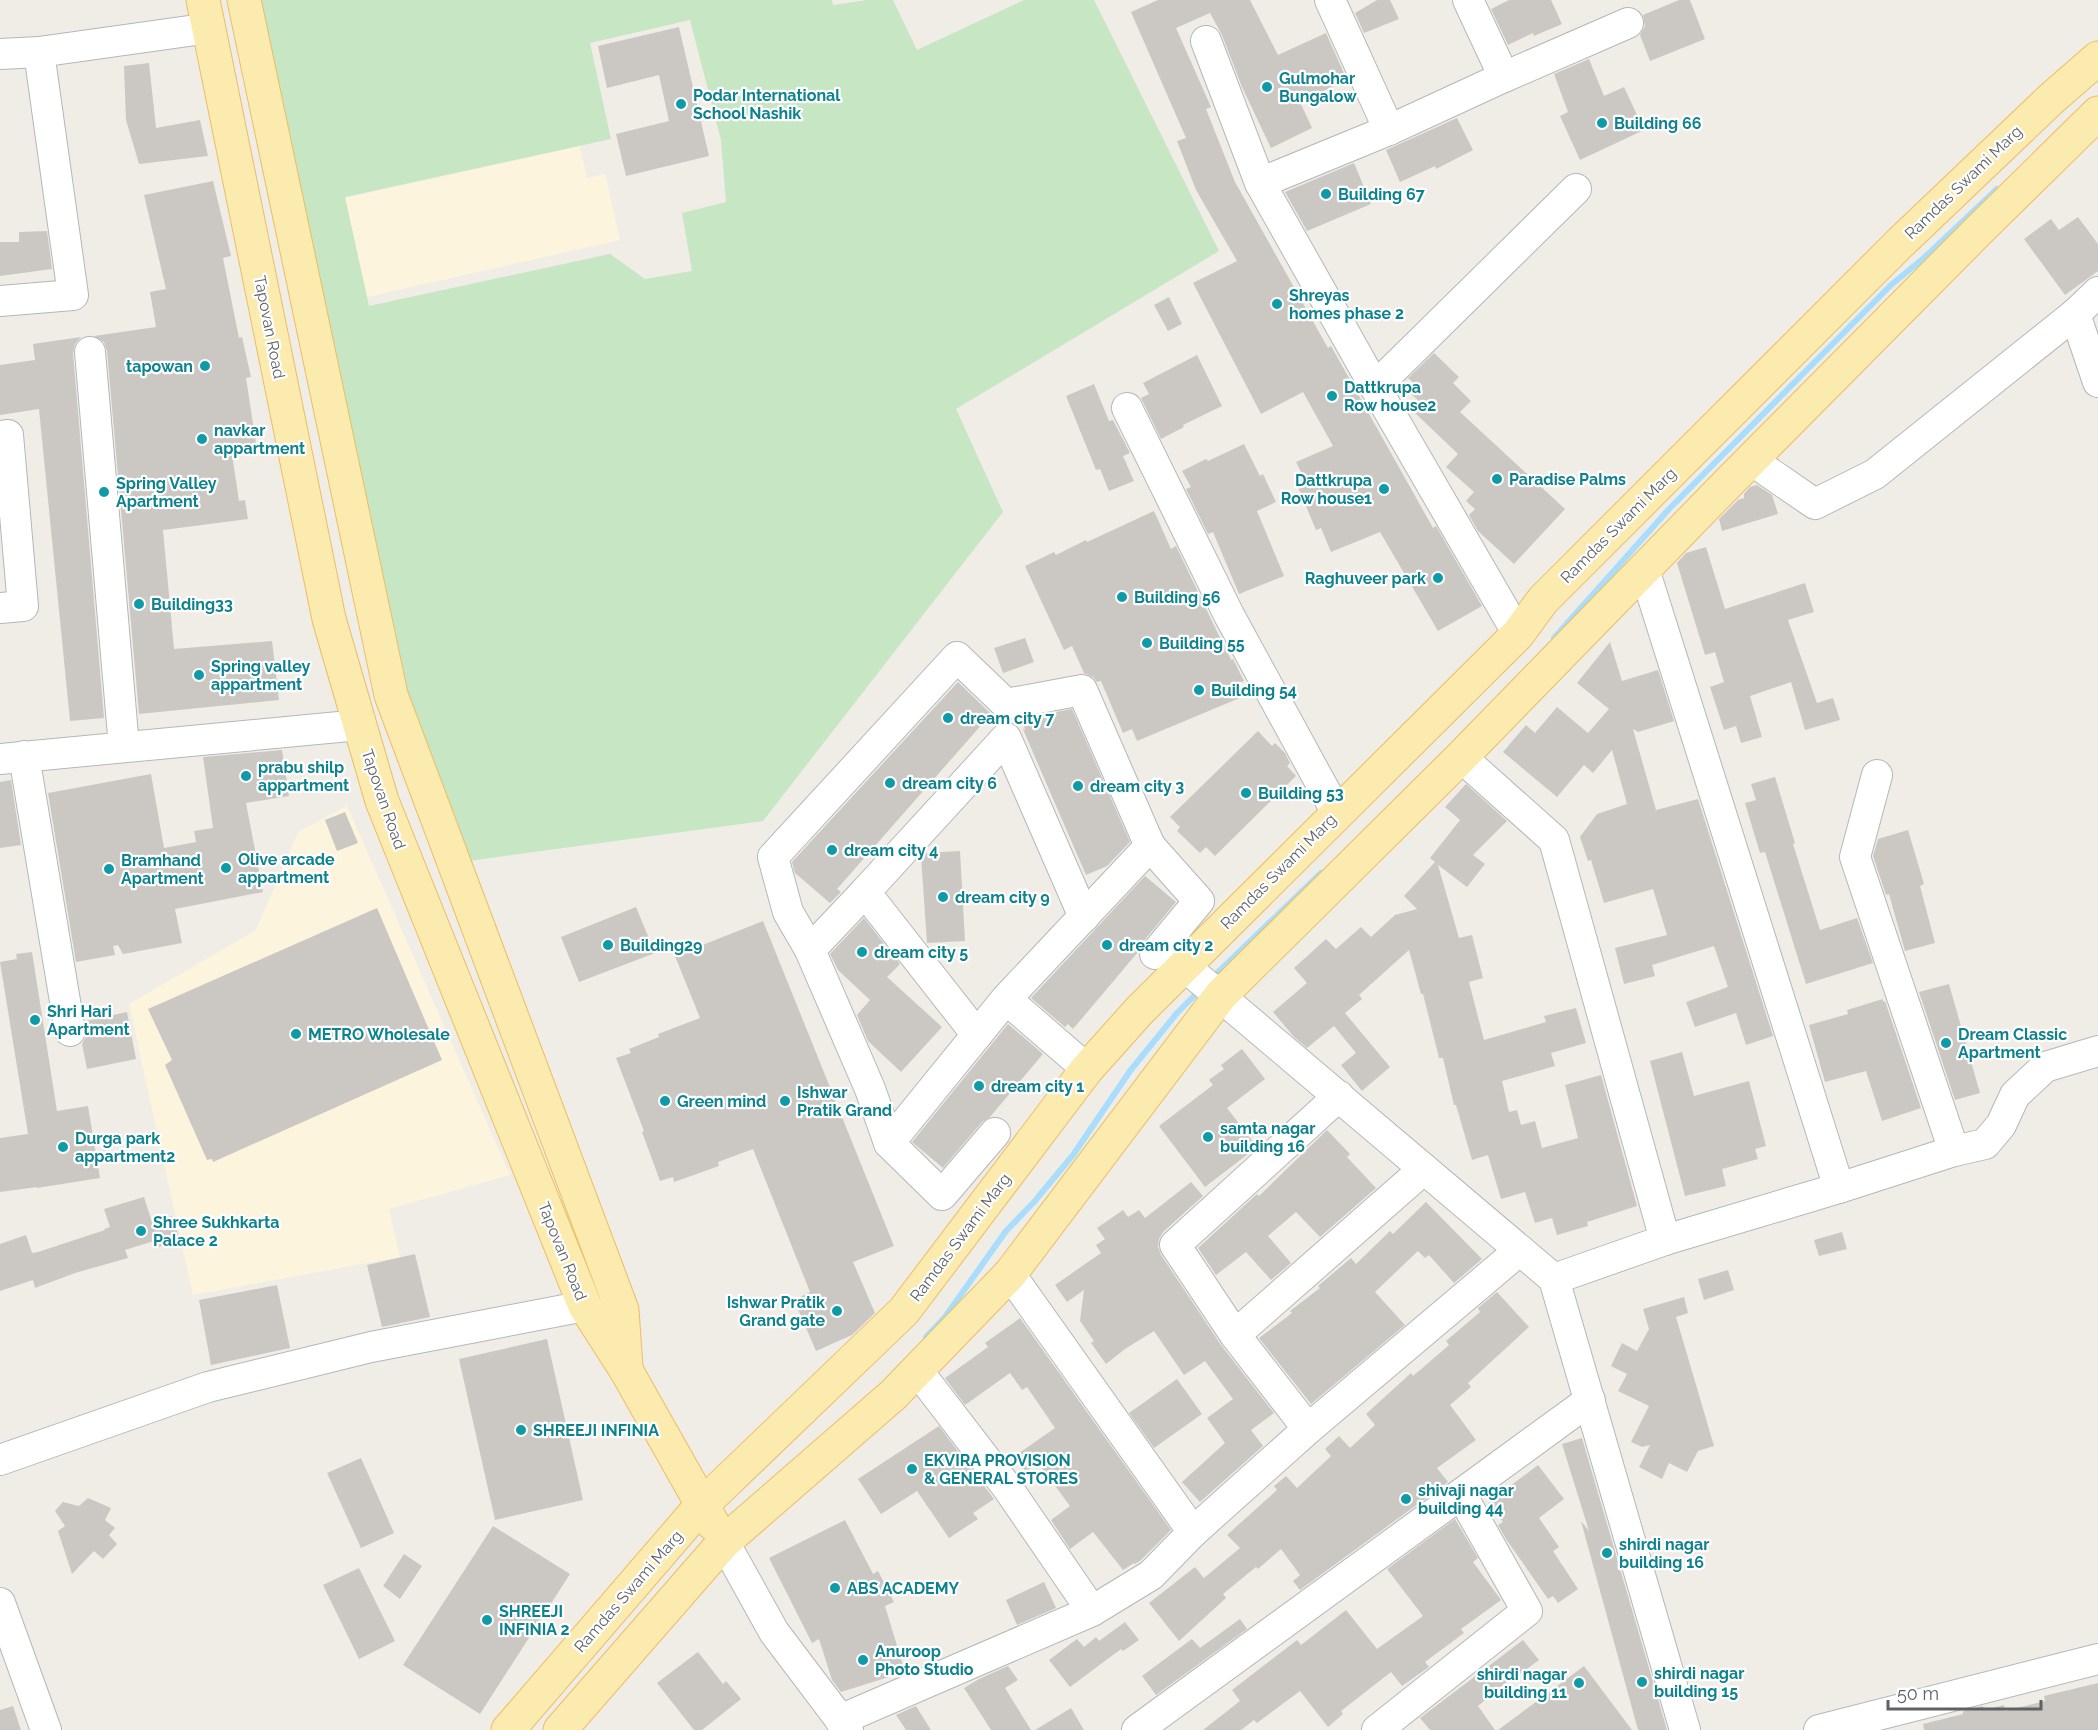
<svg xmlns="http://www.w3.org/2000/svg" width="2098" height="1730" font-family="Raleway,sans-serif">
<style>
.commercial{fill:#fdf4de}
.green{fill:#c6e6c4;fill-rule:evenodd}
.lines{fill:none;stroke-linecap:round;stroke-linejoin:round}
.stream{stroke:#aaddfc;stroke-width:6}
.building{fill:#cbc8c4}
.minor-casing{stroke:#b4b7ba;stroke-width:32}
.major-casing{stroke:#ecbd63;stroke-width:35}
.minor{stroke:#fff;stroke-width:30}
.major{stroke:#fcebaf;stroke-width:33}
.culture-dot{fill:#0f9aa8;stroke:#fff;stroke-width:2}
.labels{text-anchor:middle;stroke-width:4.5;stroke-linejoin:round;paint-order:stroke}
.culture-label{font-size:16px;font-weight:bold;fill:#0d838f;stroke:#fff;text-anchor:start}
.street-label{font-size:16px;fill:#5e6266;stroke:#fff}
</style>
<rect width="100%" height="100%" fill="#f0ede7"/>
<g class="commercial">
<path d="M580,146L587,178L605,174L620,240L367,297L345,198Z"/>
<path d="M347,806L510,1175L389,1209L400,1257L193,1295L129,1004L256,930L298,832Z"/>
</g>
<path class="green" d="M244,0H832L833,5L867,0H893L917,50L1024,0H1094L1219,251L956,409L1003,512L763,821L461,862L377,633ZM690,20L721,140L726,202L682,213L692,271L645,279L610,254L369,306L345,197L611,139L590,43Z"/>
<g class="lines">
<g class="stream">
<path d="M1554,638L1669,509L1891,285L1925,257L1997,189"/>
<path d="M1211,979L1321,873"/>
<path d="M926,1337L945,1317L1006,1231L1034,1202L1073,1155L1130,1071L1177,1013L1200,990"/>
</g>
</g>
<g class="building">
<path d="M1158,0H1250L1278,55L1326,33L1347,80L1300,102L1312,128L1271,148L1242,87L1222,35L1210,13L1176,28L1211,107L1206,109L1235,182L1328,348L1331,346L1433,528L1436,526L1482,606L1438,631L1380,532L1331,552L1321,528L1316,530L1295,480L1303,476L1296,462L1333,446L1303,392L1261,414L1193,283L1237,261L1196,190L1177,141L1186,138L1131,12Z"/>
<path d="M1377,0H1390L1399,19L1364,33L1355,13Z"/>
<path d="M1509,0H1551L1562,24L1534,36L1533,33L1508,45L1491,9Z"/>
<path d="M1679,0H1690L1705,39L1650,61L1640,35L1645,26L1643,15Z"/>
<path d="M679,27L709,156L626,176L616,134L669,121L659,75L607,88L598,46Z"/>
<path d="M1589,59L1604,96L1624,87L1644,130L1580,160L1560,116L1568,112L1554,74Z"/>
<path d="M149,63L156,128L200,120L208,156L139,164L126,120L124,66Z"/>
<path d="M1457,118L1473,150L1436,169L1435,166L1400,182L1386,150Z"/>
<path d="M1354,163L1371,204L1307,231L1285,192Z"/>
<path d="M213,181L231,256L223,258L239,338L242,337L251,377L246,378L256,443L231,447L239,501L245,500L248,519L163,530L174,649L272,641L279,700L139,714L107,351L104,342L94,336L156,327L150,292L166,289L144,195Z"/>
<path d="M2078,217L2098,244V271L2065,295L2024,239L2051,219L2059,230Z"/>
<path d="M47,231L52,269L0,276V242H19V232Z"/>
<path d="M1169,297L1182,324L1168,331L1154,305Z"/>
<path d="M81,337L75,344L73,353L104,718L70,721L39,409L0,415V365L35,360L33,344Z"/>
<path d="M1434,353L1459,377L1453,383L1471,401L1460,412L1565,509L1514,564L1478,531L1469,515L1475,509L1466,501L1474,492L1446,467L1458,454L1412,410L1420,402L1410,393L1417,386L1408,378Z"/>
<path d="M1197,355L1222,406L1183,425L1184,427L1161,439L1141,398L1149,394L1143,383Z"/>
<path d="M1094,384L1109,421L1113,420L1130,453L1123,456L1134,481L1109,491L1100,469L1096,470L1066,396Z"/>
<path d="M1244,444L1260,476L1263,474L1276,502L1257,511L1284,576L1239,594L1213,532L1208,534L1186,489L1191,487L1182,471L1206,459L1208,461Z"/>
<path d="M1757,485L1772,495L1778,514L1722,531L1719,519L1738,500L1744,498V494L1750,487Z"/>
<path d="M1154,511L1171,549L1176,546L1222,642L1223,641L1231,660L1233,659L1244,681L1236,684L1242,697L1137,741L1132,729L1123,733L1101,681L1097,682L1093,677L1084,673L1072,646L1064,650L1025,566L1054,552L1056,555L1086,540L1087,542Z"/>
<path d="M1706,547L1725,609L1805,583L1814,612L1788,620L1817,703L1833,698L1840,720L1805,730L1791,682L1750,696L1762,737L1741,743L1736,726L1724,730L1710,687L1724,682L1715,652L1705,655L1677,563L1686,553Z"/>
<path d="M1025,638L1034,662L1003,673L994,648Z"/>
<path d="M1610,642L1622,681L1658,670L1674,721L1638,732L1633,729L1656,810L1698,799L1773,1036L1746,1045L1736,1013L1695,1027L1686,1002L1728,987L1714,946L1652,965L1655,976L1624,984L1615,948L1667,935L1653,889L1604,903L1591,860L1588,861L1580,837L1597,814L1627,804L1612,750L1593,773L1584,765L1557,797L1503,752L1526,725L1535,733L1557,707L1588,733L1609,709L1577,683Z"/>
<path d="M958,682L991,714L837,889L841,892L830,903L795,873L792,862Z"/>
<path d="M1072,709L1130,842L1107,866L1086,875L1022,727L1025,731L1024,726L1056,712Z"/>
<path d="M1258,731L1272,746L1275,743L1285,753L1290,763L1287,766L1296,776L1215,856L1206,847L1200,853L1177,831L1180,827L1170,817Z"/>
<path d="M282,750L289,796L246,803L263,892L175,909L182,943L123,954L118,945L113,946L115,955L76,962L48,793L151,774L164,848L196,842L194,831L213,828L203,757Z"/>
<path d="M1775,777L1795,843L1793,844L1820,930L1857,918L1873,963L1806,984L1765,852L1760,853L1745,803L1756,800L1751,784Z"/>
<path d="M11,780L21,845L0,848V782Z"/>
<path d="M1466,784L1507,821L1473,855L1485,864L1467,887L1438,865L1459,938L1472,935L1483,978L1469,982L1484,1040L1546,1022L1544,1016L1576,1008L1586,1043L1551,1053L1555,1066L1502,1081L1509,1112L1517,1110L1521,1125L1535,1121L1542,1148L1578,1138L1565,1085L1601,1075L1637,1206L1587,1222L1588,1226L1557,1235L1552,1218L1535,1223L1525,1192L1501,1199L1488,1155L1472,1160L1456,1105H1454L1443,1058H1439L1423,994H1421L1409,950L1359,995L1362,999L1345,1013L1390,1067L1362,1091L1341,1065L1356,1053L1334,1026L1307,1048L1294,1037L1273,1012L1307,983L1294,968L1326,939L1336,949L1361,927L1371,937L1395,915L1417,909L1404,896L1435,862L1430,858L1460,820L1445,807Z"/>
<path d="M345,812L358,843L337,851L325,820Z"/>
<path d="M1908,830L1924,884L1920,886L1935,943L1905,951L1889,894L1886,895L1873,856L1878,839Z"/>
<path d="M960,851L965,941L927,943L921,857L924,853Z"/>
<path d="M1145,876L1176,902L1142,943L1138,952L1073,1029L1068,1024L1065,1027L1031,998Z"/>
<path d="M636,907L655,953L579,982L561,937Z"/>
<path d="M377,908L442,1060L213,1162L212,1159L207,1160L165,1065L172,1060L148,1009Z"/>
<path d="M864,918L900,964L887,977L942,1027L901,1072L868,1041L857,1015L870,1000L838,970L830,954Z"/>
<path d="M763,921L894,1246L853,1262L875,1313L852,1335L816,1351L794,1300L810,1292L753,1149L718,1162L719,1166L674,1182L673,1177L660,1181L642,1132L644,1131L616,1058L631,1053L629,1049L659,1037L658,1034L700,1018L675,956Z"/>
<path d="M32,952L57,1111L88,1106L100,1178L37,1188V1187L0,1192V1138L28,1134L0,962L17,959L16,954Z"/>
<path d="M1949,984L1980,1093L1955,1100L1919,992Z"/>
<path d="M1883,999V1002L1885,1001L1921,1108L1882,1121L1866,1071L1825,1082L1809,1025L1848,1014L1847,1010Z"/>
<path d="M127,1012L136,1059L87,1069L82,1044L86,1036V1021Z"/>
<path d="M1008,1024L1043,1054L990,1117L982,1122L943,1168L912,1142Z"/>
<path d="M1242,1049L1265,1079L1227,1108L1257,1147L1205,1187L1159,1126L1213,1085L1209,1080L1224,1069L1221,1065Z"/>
<path d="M1682,1052L1694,1096L1749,1081L1766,1146L1755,1149L1758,1159L1722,1169L1726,1186L1685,1196L1650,1061Z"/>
<path d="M1327,1130L1350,1154L1347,1157L1376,1188L1320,1237L1296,1212L1268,1236L1291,1263L1271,1280L1246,1252L1216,1275L1198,1248L1257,1194L1259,1196Z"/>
<path d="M1191,1182L1203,1196L1163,1232L1159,1239L1158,1247L1161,1255L1221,1345L1274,1413L1251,1430L1263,1446L1200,1502L1182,1482L1225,1443L1207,1418L1233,1399L1205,1361L1184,1375L1154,1331L1125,1349L1106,1364L1091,1343L1094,1341L1080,1321L1084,1290L1067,1302L1055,1285L1101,1253L1096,1245L1105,1239L1097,1228L1123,1210L1128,1217L1139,1210L1145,1218Z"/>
<path d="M144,1197L152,1222L172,1216L180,1240L159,1247L157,1240L125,1250L128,1258L75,1273L35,1288L33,1280L0,1291V1244L26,1235L32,1253L38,1252L105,1230L104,1229L110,1227L104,1209Z"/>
<path d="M1426,1202L1482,1259L1454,1283L1429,1255L1425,1258L1418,1251L1375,1292L1405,1325L1311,1404L1259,1338L1292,1313L1290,1311L1320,1288L1318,1286L1351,1258L1356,1264L1390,1231L1393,1234Z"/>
<path d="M1842,1232L1847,1249L1819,1256L1814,1240Z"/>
<path d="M415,1254L430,1317L382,1327L367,1265Z"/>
<path d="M1728,1270L1734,1290L1704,1300L1698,1279Z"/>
<path d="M277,1285L290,1348L211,1365L199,1300Z"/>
<path d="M1497,1292L1529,1327L1468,1383L1471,1387L1450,1405L1476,1440L1437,1468L1448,1482L1300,1590L1293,1581L1300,1575L1281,1549L1258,1569L1256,1567L1223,1594L1226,1598L1179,1641L1149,1603L1195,1567L1204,1578L1240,1548L1227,1535L1277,1490L1274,1486L1286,1476L1297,1488L1331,1456L1325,1449L1339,1436L1350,1448L1375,1425L1366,1414L1411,1373L1413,1376L1449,1345L1446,1341L1480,1312L1478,1308Z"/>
<path d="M1684,1297L1688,1313L1676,1317L1714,1446L1698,1451L1687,1472L1669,1463L1662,1479L1639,1467L1650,1445L1642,1447L1631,1442L1649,1406L1618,1391L1627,1374L1611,1366L1622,1343L1637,1351L1649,1329L1643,1309Z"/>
<path d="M1020,1318L1171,1530L1140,1561L1135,1564L1134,1563L1123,1570L1093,1532L1070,1549L1051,1520L1070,1506L1038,1463L1026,1472L1015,1456L1055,1428L1027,1387L1022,1390L1010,1373L965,1405L945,1378L988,1347L985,1343Z"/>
<path d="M547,1339L583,1500L495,1520L459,1359Z"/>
<path d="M1177,1379L1202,1414L1154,1448L1129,1413Z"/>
<path d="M939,1426L994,1499L973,1513L978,1519L949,1538L917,1491L881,1514L858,1479Z"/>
<path d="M1582,1438L1667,1730H1638L1581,1521L1589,1531L1562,1444Z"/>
<path d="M361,1458L394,1533L361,1548L327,1473Z"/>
<path d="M1538,1465L1564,1499L1539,1518L1559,1547L1553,1551L1578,1589L1558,1603L1553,1596L1548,1599L1506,1539L1498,1525L1503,1522L1488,1503Z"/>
<path d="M88,1498L111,1508L105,1520L115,1528L109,1535L117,1544L103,1559L94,1551L72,1574L58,1531L65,1526L55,1511L63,1502L79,1506Z"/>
<path d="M1455,1519L1478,1558L1473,1562L1501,1600L1461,1629L1464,1633L1425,1662L1429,1667L1402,1686L1391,1672L1341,1711L1343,1714L1328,1727L1300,1691L1257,1723L1254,1720L1241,1730H1203L1240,1701L1232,1690L1297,1640L1301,1645L1346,1610L1377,1649L1423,1616L1387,1569Z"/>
<path d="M845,1520L873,1574L878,1571L894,1602L885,1606L905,1672L841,1692L832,1680L819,1639L812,1643L769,1558Z"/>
<path d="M493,1526L570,1574L480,1714L403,1665Z"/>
<path d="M404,1554L422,1566L400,1599L383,1586Z"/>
<path d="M359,1568L395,1641L359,1659L323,1585Z"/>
<path d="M1044,1582L1056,1608L1017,1625L1006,1600Z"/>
<path d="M1240,1619L1247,1629L1156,1695L1142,1676L1192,1639L1200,1648Z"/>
<path d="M1125,1622L1139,1640L1123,1651L1121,1649L1070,1687L1049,1660L1077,1639L1084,1647L1096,1637L1099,1641Z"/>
<path d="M1523,1640L1539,1660L1516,1677L1515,1675L1478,1706L1495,1730H1430L1420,1718Z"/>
<path d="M698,1652L723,1684L726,1681L741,1699L702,1730H694L657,1683Z"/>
<path d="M1008,1666L1018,1680L1005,1688L1031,1730H991L964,1688L979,1679Z"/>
<path d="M1584,1666L1632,1730H1498Z"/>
<path d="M2098,1683V1730H1924L1923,1724L1963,1714V1711L1983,1706L1984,1710L2004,1705L2005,1711L2045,1701L2044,1696Z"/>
<path d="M13,1706L21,1730H0V1710Z"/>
<path d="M916,1706L931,1730H906L896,1715Z"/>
<path d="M1071,1708L1084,1730H1035Z"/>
</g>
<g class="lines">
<defs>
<g id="minor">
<path d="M1330,0L1389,130"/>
<path d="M1468,0L1504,77L1389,130L1260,183L1375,387L1518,634"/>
<path d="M1206,41L1260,183"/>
<path d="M0,54L39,52L210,28"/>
<path d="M1504,77L1628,23"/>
<path d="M0,301L73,295L39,52"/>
<path d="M2075,314L2098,382"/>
<path d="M90,352L124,747"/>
<path d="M1375,387L1576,189"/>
<path d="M1127,408L1229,615L1337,813"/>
<path d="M0,436L8,435L23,606L0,608"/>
<path d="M1751,460L1815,504L1875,474L2075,314L2098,292"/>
<path d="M24,756L70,1031"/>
<path d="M1461,757L1554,840L1665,1240"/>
<path d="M0,759L360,725"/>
<path d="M1150,846L1199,901L1155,954"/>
<path d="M810,950L865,892"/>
<path d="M1183,965L1554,1279L1685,1730"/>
<path d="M1006,999L1150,846L1082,690L1006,704L957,657L773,857L788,912L810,950L870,1089L889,1143L1006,999L1087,1069"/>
<path d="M977,1035L865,892L1006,738L1084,917"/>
<path d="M889,1143L942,1195L995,1133"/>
<path d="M1954,1151L1985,1144L2001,1125L2015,1095L2045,1067L2098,1051"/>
<path d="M1839,1188L1954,1151L1855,857L1877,775"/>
<path d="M1010,1274L1193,1532L1308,1429L1520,1250"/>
<path d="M1554,1279L1665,1240L1839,1188L1644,569"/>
<path d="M1235,1335L1175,1245L1339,1096"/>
<path d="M917,1370L1007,1487L1092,1611"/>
<path d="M1308,1429L1235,1335L1424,1169"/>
<path d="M0,1460L208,1387L371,1347L585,1306"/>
<path d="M724,1542L774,1632L848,1730"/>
<path d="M0,1603L46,1730"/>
<path d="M840,1720L1092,1611L1151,1575L1193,1532"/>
<path d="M1137,1730L1461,1494"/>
<path d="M1377,1730L1527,1611L1461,1494L1590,1400"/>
<path d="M1819,1730L2098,1659"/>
</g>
<g id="major">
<path d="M203,0L329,619L382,801L585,1306L626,1370L713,1524"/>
<path d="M244,0L391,695L622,1310L626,1368"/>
<path d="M508,1730L701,1506L904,1311L1087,1069L1139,1011L1518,634L1543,600L1901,242L2051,99L2098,58"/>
<path d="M560,1730L724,1542L893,1395L1010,1274L1221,995L1461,757L1730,481L1977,232L2098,113"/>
</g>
</defs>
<use href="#minor" class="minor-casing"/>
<use href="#major" class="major-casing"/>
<use href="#minor" class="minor"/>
<use href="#major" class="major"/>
</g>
<g class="culture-dot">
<circle cx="1267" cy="87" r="6"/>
<circle cx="681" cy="104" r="6"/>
<circle cx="1602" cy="123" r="6"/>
<circle cx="1326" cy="194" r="6"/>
<circle cx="1277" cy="304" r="6"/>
<circle cx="205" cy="366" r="6"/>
<circle cx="1332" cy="396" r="6"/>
<circle cx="202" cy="439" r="6"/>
<circle cx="1497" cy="479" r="6"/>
<circle cx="1384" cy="489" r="6"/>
<circle cx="104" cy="492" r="6"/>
<circle cx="1438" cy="578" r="6"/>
<circle cx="1122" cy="597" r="6"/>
<circle cx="139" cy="604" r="6"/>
<circle cx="1147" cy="643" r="6"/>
<circle cx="199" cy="675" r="6"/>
<circle cx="1199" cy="690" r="6"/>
<circle cx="948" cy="718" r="6"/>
<circle cx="246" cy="776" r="6"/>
<circle cx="890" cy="783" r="6"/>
<circle cx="1078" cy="786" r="6"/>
<circle cx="1246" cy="793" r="6"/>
<circle cx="832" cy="850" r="6"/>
<circle cx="226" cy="868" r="6"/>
<circle cx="109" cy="869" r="6"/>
<circle cx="943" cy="897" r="6"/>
<circle cx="608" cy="945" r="6"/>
<circle cx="1107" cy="945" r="6"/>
<circle cx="862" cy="952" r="6"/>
<circle cx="35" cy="1020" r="6"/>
<circle cx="296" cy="1034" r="6"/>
<circle cx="1946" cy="1043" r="6"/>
<circle cx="979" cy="1086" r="6"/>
<circle cx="665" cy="1101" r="6"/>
<circle cx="785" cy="1101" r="6"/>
<circle cx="1208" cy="1137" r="6"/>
<circle cx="63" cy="1147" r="6"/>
<circle cx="141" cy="1231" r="6"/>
<circle cx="837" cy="1311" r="6"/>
<circle cx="521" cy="1430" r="6"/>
<circle cx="912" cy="1469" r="6"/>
<circle cx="1406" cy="1499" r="6"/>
<circle cx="1607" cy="1553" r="6"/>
<circle cx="835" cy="1588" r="6"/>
<circle cx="487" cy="1620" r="6"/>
<circle cx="863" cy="1660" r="6"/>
<circle cx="1642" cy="1682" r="6"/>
<circle cx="1579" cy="1683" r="6"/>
</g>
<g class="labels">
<g class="culture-label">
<text x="1279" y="84">Gulmohar<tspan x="1279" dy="18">Bungalow</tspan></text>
<text x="693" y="101">Podar International<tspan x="693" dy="18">School Nashik</tspan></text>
<text x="1614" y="129">Building 66</text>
<text x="1338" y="200">Building 67</text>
<text x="1289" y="301">Shreyas<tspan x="1289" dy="18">homes phase 2</tspan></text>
<text x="193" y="372" text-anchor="end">tapowan</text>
<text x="1344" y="393">Dattkrupa<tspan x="1344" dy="18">Row house2</tspan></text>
<text x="214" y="436">navkar<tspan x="214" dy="18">appartment</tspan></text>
<text x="1509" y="485">Paradise Palms</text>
<text x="1372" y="486" text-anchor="end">Dattkrupa<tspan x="1372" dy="18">Row house1</tspan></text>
<text x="116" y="489">Spring Valley<tspan x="116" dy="18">Apartment</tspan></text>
<text x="1426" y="584" text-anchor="end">Raghuveer park</text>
<text x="1134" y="603">Building 56</text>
<text x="151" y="610">Building33</text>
<text x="1159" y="649">Building 55</text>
<text x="211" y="672">Spring valley<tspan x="211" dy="18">appartment</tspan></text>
<text x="1211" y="696">Building 54</text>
<text x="960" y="724">dream city 7</text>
<text x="258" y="773">prabu shilp<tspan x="258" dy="18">appartment</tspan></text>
<text x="902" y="789">dream city 6</text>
<text x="1090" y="792">dream city 3</text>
<text x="1258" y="799">Building 53</text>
<text x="844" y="856">dream city 4</text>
<text x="238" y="865">Olive arcade<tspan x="238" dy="18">appartment</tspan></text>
<text x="121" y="866">Bramhand<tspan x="121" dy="18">Apartment</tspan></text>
<text x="955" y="903">dream city 9</text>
<text x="620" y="951">Building29</text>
<text x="1119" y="951">dream city 2</text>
<text x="874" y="958">dream city 5</text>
<text x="47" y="1017">Shri Hari<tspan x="47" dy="18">Apartment</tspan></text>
<text x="308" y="1040">METRO Wholesale</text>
<text x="1958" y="1040">Dream Classic<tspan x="1958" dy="18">Apartment</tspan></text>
<text x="991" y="1092">dream city 1</text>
<text x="797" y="1098">Ishwar<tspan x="797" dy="18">Pratik Grand</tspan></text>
<text x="677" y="1107">Green mind</text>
<text x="1220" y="1134">samta nagar<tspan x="1220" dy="18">building 16</tspan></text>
<text x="75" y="1144">Durga park<tspan x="75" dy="18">appartment2</tspan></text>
<text x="153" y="1228">Shree Sukhkarta<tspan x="153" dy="18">Palace 2</tspan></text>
<text x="825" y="1308" text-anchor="end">Ishwar Pratik<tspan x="825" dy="18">Grand gate</tspan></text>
<text x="533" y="1436">SHREEJI INFINIA</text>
<text x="924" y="1466">EKVIRA PROVISION<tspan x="924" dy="18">&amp; GENERAL STORES</tspan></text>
<text x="1418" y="1496">shivaji nagar<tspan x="1418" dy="18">building 44</tspan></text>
<text x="1619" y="1550">shirdi nagar<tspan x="1619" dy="18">building 16</tspan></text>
<text x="847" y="1594">ABS ACADEMY</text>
<text x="499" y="1617">SHREEJI<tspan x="499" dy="18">INFINIA 2</tspan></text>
<text x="875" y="1657">Anuroop<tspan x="875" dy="18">Photo Studio</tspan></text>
<text x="1654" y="1679">shirdi nagar<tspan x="1654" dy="18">building 15</tspan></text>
<text x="1567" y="1680" text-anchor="end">shirdi nagar<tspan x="1567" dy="18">building 11</tspan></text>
</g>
<g class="street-label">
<text transform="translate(1963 182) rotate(-44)" y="6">Ramdas Swami Marg</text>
<text transform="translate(270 327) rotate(79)" y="6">Tapovan Road</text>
<text transform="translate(1618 525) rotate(-45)" y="6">Ramdas Swami Marg</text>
<text transform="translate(384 799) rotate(71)" y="6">Tapovan Road</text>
<text transform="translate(1278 871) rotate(-45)" y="6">Ramdas Swami Marg</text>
<text transform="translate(960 1237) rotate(-53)" y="6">Ramdas Swami Marg</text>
<text transform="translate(563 1251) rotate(68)" y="6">Tapovan Road</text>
<text transform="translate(628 1591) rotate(-49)" y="6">Ramdas Swami Marg</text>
</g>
</g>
<path d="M1888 1700v9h153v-9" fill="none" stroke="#5e6266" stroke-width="3"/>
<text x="1897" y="1700" font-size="18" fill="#5e6266" stroke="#ffffff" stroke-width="4.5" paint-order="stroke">50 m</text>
</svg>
